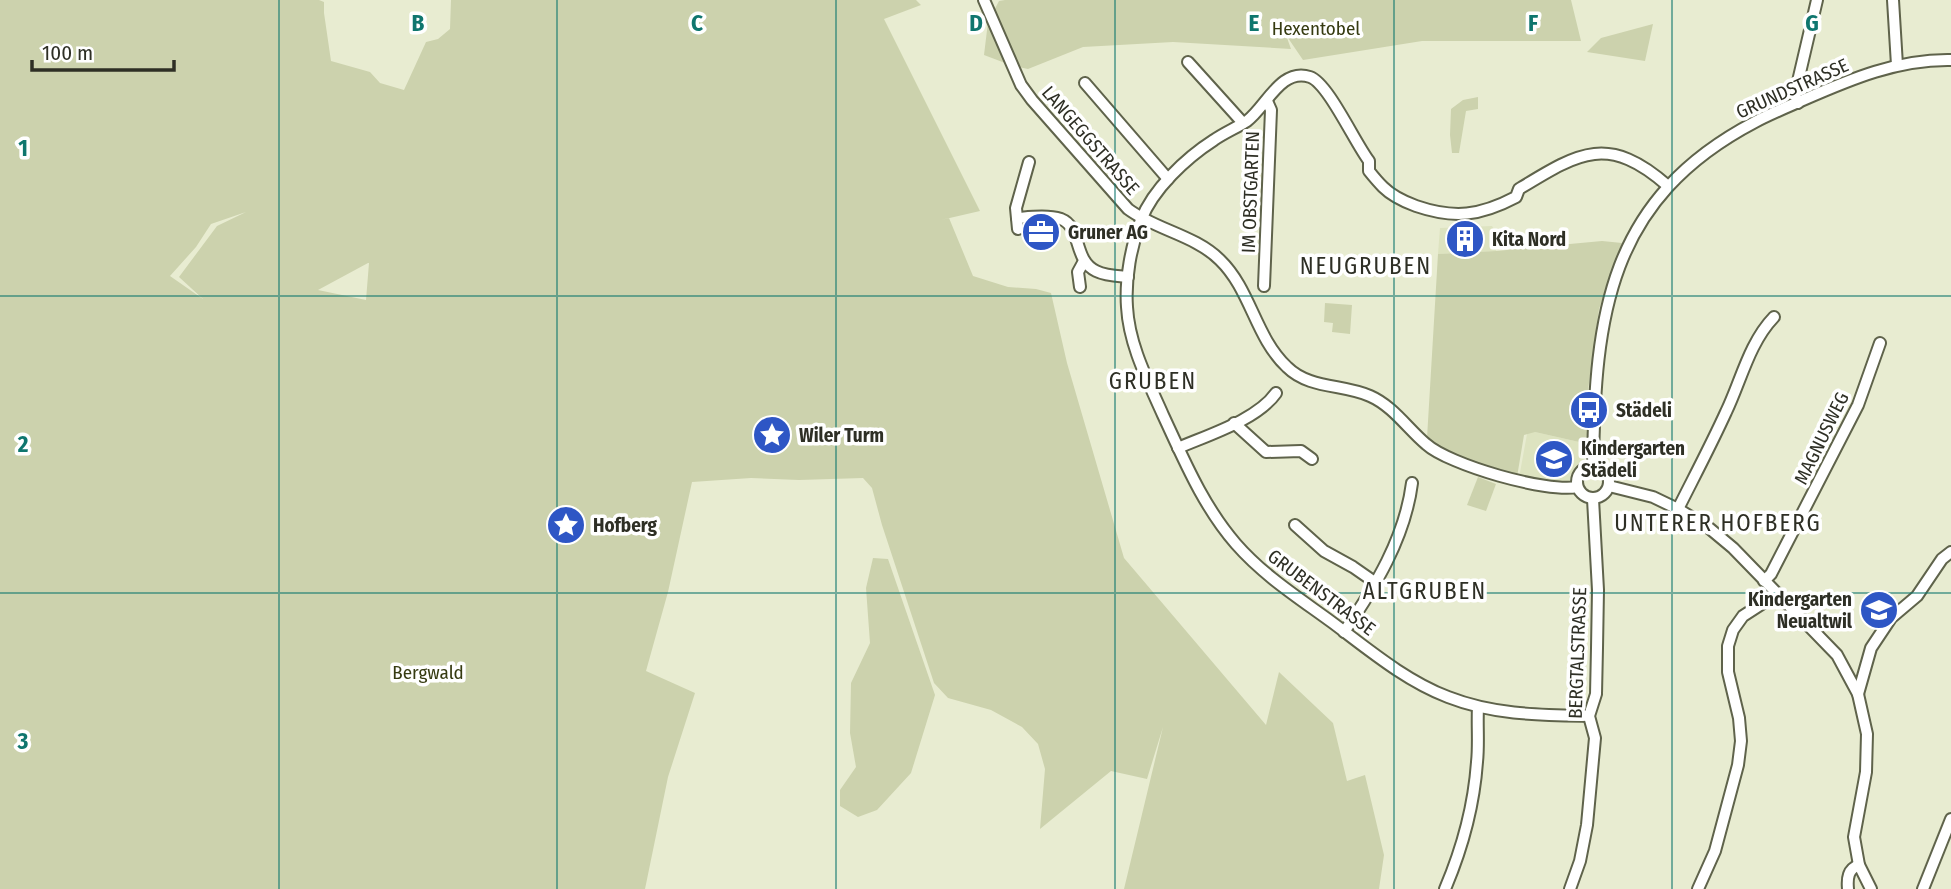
<svg xmlns="http://www.w3.org/2000/svg" width="1951" height="889" font-family="'Fira Sans Condensed',sans-serif">
<style>
.built{fill:#dde3c0}
.green{fill:#ccd2ad;fill-rule:evenodd}
.lines{fill:none;stroke-linecap:round;stroke-linejoin:round}
.minor-casing{stroke:#5f634b;stroke-width:14}
.minor{stroke:#fff;stroke-width:10}
.grid{fill:none;stroke:#0f766e;stroke-width:2;stroke-opacity:0.55}
.labels{text-anchor:middle;stroke-width:7;stroke-linejoin:round;paint-order:stroke}
.park-label{font-size:19px;fill:#363b11;stroke:#fff}
.street-label{font-size:19px;fill:#2e2f25;stroke:#fff}
.poi-label{font-size:19px;font-weight:bold;fill:#2e2f25;stroke:#fff;text-anchor:start}
.quarter-label{font-size:23px;letter-spacing:2px;fill:#2e2f25;stroke:#fff}
.grid-label{font-size:23px;text-anchor:middle;font-weight:bold;fill:#0f766e;stroke:#fff;stroke-width:7;stroke-linejoin:round;paint-order:stroke}
</style>
<rect width="100%" height="100%" fill="#e8ecd1"/>
<g class="built">
<path d="M1492,226L1499,238L1496,251L1438,254L1440,228Z"/>
<path d="M1530,432H1535L1588,444L1587,455L1583,464L1576,470L1569,482L1566,485L1519,478L1527,434Z"/>
</g>
<g class="green">
<path d="M0,0H319L324,2V13L331,61L370,72L380,83L404,90L426,42L438,39L450,29L451,0H916L921,5L884,19L980,211L941,220L949,218L973,276L1008,287L1036,289L1051,293L1067,363L1124,558L1266,725L1279,672L1333,723L1347,781L1365,775L1384,855L1379,889H1124L1163,727L1147,779L1111,771L1040,829L1045,769L1038,744L1022,727L991,710L948,698L934,683L882,525L872,488L863,478L799,480L751,478L692,482L668,592L646,671L695,693L668,777L645,889H0ZM246,212L217,226L179,277L203,299L170,276L196,247L211,224ZM369,263L366,300L318,290L368,263Z"/>
<path d="M1005,0H1571L1581,41H1422L1303,60L1286,35L1291,49L1173,42L1083,47L1028,69L1013,66L984,55L988,22L999,1Z"/>
<path d="M1653,24L1645,61L1587,52L1601,38Z"/>
<path d="M1478,97V109L1466,111L1459,153H1452L1450,135L1451,109L1463,100Z"/>
<path d="M1602,241L1622,243L1599,309L1588,390L1578,413H1589L1588,444L1535,432L1524,435L1517,477L1461,461L1427,438L1438,254L1496,251Z"/>
<path d="M1325,303L1352,305L1350,334L1332,332L1333,323L1324,322Z"/>
<path d="M1478,477L1496,484L1486,511L1467,505Z"/>
<path d="M873,558L888,559L935,695L911,773L877,810L858,817L840,806V790L856,767L850,733L851,683L870,643L866,588Z"/>
</g>
<g class="lines">
<defs>
<g id="minor">
<path d="M984,0L1021,85L1032,100L1128,209C1156,230 1195,235 1220,260C1251,290 1255,337 1287,367C1309,389 1343,384 1370,396C1393,406 1408,429 1426,444C1449,465 1547,493 1577,487"/>
<path d="M1893,0L1897,65"/>
<path d="M1188,62L1243,123"/>
<path d="M1085,83L1168,179"/>
<path d="M1798,103L1795,94L1817,0"/>
<path d="M1017,218C1031,217 1048,215 1061,219C1082,227 1073,260 1096,271C1106,276 1117,276 1128,277"/>
<path d="M1018,229L1016,208L1029,162"/>
<path d="M1264,286L1271,110L1267,101"/>
<path d="M1080,287L1078,272L1084,261"/>
<path d="M1234,423L1266,452L1301,451L1312,459"/>
<path d="M1178,448C1208,435 1257,420 1276,393"/>
<circle cx="1593" cy="482" r="16"/>
<path d="M1593,466C1595,315 1608,199 1755,122C1770,114 1787,107 1803,100C1851,79 1898,59 1951,60"/>
<path d="M1609,486L1653,497L1678,509L1709,528L1733,548L1837,655L1858,694L1867,734L1866,772L1854,837L1859,865L1871,889"/>
<path d="M1678,509C1694,477 1711,445 1726,412C1741,381 1749,343 1774,317"/>
<path d="M1295,525L1324,551L1353,567L1376,583"/>
<path d="M1764,581L1771,574L1858,405L1880,343"/>
<path d="M1344,632C1375,587 1405,538 1412,483"/>
<path d="M1858,694L1871,648L1891,618L1917,596L1942,559L1951,552"/>
<path d="M1589,716C1540,715 1494,715 1448,697C1406,681 1369,650 1333,623C1299,598 1264,576 1236,544C1203,506 1184,460 1163,415C1148,381 1129,345 1127,307C1125,279 1131,246 1141,220C1153,189 1186,158 1214,140C1224,133 1236,128 1247,121C1266,107 1281,67 1310,77C1328,83 1355,143 1369,161V171C1373,176 1378,182 1383,187C1392,196 1405,202 1416,206C1454,219 1480,216 1516,197L1519,189C1578,153 1608,133 1668,186"/>
<path d="M1445,889C1462,849 1474,805 1477,762C1479,744 1477,725 1478,707"/>
<path d="M1570,889L1580,861L1587,825L1595,738L1589,716L1596,694L1597,648L1598,590L1593,499"/>
<path d="M1698,889L1715,851L1738,765L1741,741L1739,718L1728,672V646L1733,630L1743,616L1777,594"/>
<path d="M1848,889C1847,878 1848,869 1859,865"/>
<path d="M1923,889L1951,819"/>
</g>
</defs>
<use href="#minor" class="minor-casing"/>
<use href="#minor" class="minor"/>
</g>
<path class="grid" d="M279,0V889M557,0V889M836,0V889M1115,0V889M1394,0V889M1672,0V889M0,296H1951M0,593H1951"/>
<defs>
<symbol id="office-disc" viewBox="-11 -11 22 22"><circle r="9.5" fill="#2e56c5" stroke="#fff"/><path d="M-6-3h4V-5.5h4V-3h4V5H-6ZM-1-4.5V-3h2v-1.5ZM-6 0V1H6V0Z" fill="#fff"/></symbol>
<symbol id="building-disc" viewBox="-11 -11 22 22"><circle r="9.5" fill="#2e56c5" stroke="#fff"/><path d="M-4-6H4V6H1V3H-1V6H-4ZM-2.5-4.3h1.7v1.8h-1.7ZM.8-4.3h1.7v1.8H.8ZM-2.5-1h1.7V.8h-1.7ZM.8-1h1.7V.8H.8Z" fill="#fff"/></symbol>
<symbol id="bus-disc" viewBox="-11 -11 22 22"><circle r="9.5" fill="#2e56c5" stroke="#fff"/><path d="M-5-6H5V4H4V6H2V4H-2V6H-4V4H-5ZM-3.5-4V0h7V-4ZM-3.5 1.2v1.5H-2V1.2ZM2 1.2v1.5H3.5V1.2Z" fill="#fff"/></symbol>
<symbol id="sight-disc" viewBox="-11 -11 22 22"><circle r="9.5" fill="#2e56c5" stroke="#fff"/><path d="M0-6L1.8-2.2L6-1.7L2.9 1.2L3.7 5.4L0 3.3L-3.7 5.4L-2.9 1.2L-6-1.7L-1.8-2.2Z" fill="#fff"/></symbol>
<symbol id="school-disc" viewBox="-11 -11 22 22"><circle r="9.5" fill="#2e56c5" stroke="#fff"/><path d="M0-5L7-2L0 1L-7-2ZM-4 1L0 2.5L4 1V4Q0 6-4 4Z" fill="#fff"/></symbol>
</defs>
<g fill-rule="evenodd">
<use href="#office-disc" x="1019" y="210" width="44" height="44"/>
<use href="#building-disc" x="1443" y="217" width="44" height="44"/>
<use href="#bus-disc" x="1567" y="388" width="44" height="44"/>
<use href="#sight-disc" x="750" y="413" width="44" height="44"/>
<use href="#school-disc" x="1532" y="437" width="44" height="44"/>
<use href="#sight-disc" x="544" y="503" width="44" height="44"/>
<use href="#school-disc" x="1857" y="588" width="44" height="44"/>
</g>
<g class="labels">
<g class="park-label">
<text x="1316" y="35">Hexentobel</text>
<text x="428" y="679">Bergwald</text>
</g>
<g class="street-label">
<text transform="translate(1792 88) rotate(-24)" y="7">GRUNDSTRASSE</text>
<text transform="translate(1091 140) rotate(49)" y="7">LANGEGGSTRASSE</text>
<text transform="translate(1250 192) rotate(-88)" y="7">IM OBSTGARTEN</text>
<text transform="translate(1821 438) rotate(-64)" y="7">MAGNUSWEG</text>
<text transform="translate(1322 592) rotate(37)" y="7">GRUBENSTRASSE</text>
<text transform="translate(1577 653) rotate(-88)" y="7">BERGTALSTRASSE</text>
</g>
<g class="poi-label">
<text x="1068" y="239">Gruner AG</text>
<text x="1492" y="246">Kita Nord</text>
<text x="1616" y="417">Städeli</text>
<text x="799" y="442">Wiler Turm</text>
<text x="1581" y="455">Kindergarten<tspan x="1581" dy="22">Städeli</tspan></text>
<text x="593" y="532">Hofberg</text>
<text x="1852" y="606" text-anchor="end">Kindergarten<tspan x="1852" dy="22">Neualtwil</tspan></text>
</g>
<g class="quarter-label">
<text x="1366" y="274">NEUGRUBEN</text>
<text x="1153" y="389">GRUBEN</text>
<text x="1718" y="531">UNTERER HOFBERG</text>
<text x="1425" y="599">ALTGRUBEN</text>
</g>
</g>
<g class="grid-label">
<text x="418" y="31">B</text>
<text x="697" y="31">C</text>
<text x="976" y="31">D</text>
<text x="1254" y="31">E</text>
<text x="1533" y="31">F</text>
<text x="1812" y="31">G</text>
<text x="23" y="156">1</text>
<text x="23" y="452">2</text>
<text x="23" y="749">3</text>
</g>
<path d="M32 60v10h142v-10" fill="none" stroke="#2e2f25" stroke-width="3.5"/>
<text x="42" y="60" font-size="21" fill="#2e2f25" stroke="#ffffff" stroke-width="5" paint-order="stroke">100 m</text>
</svg>
